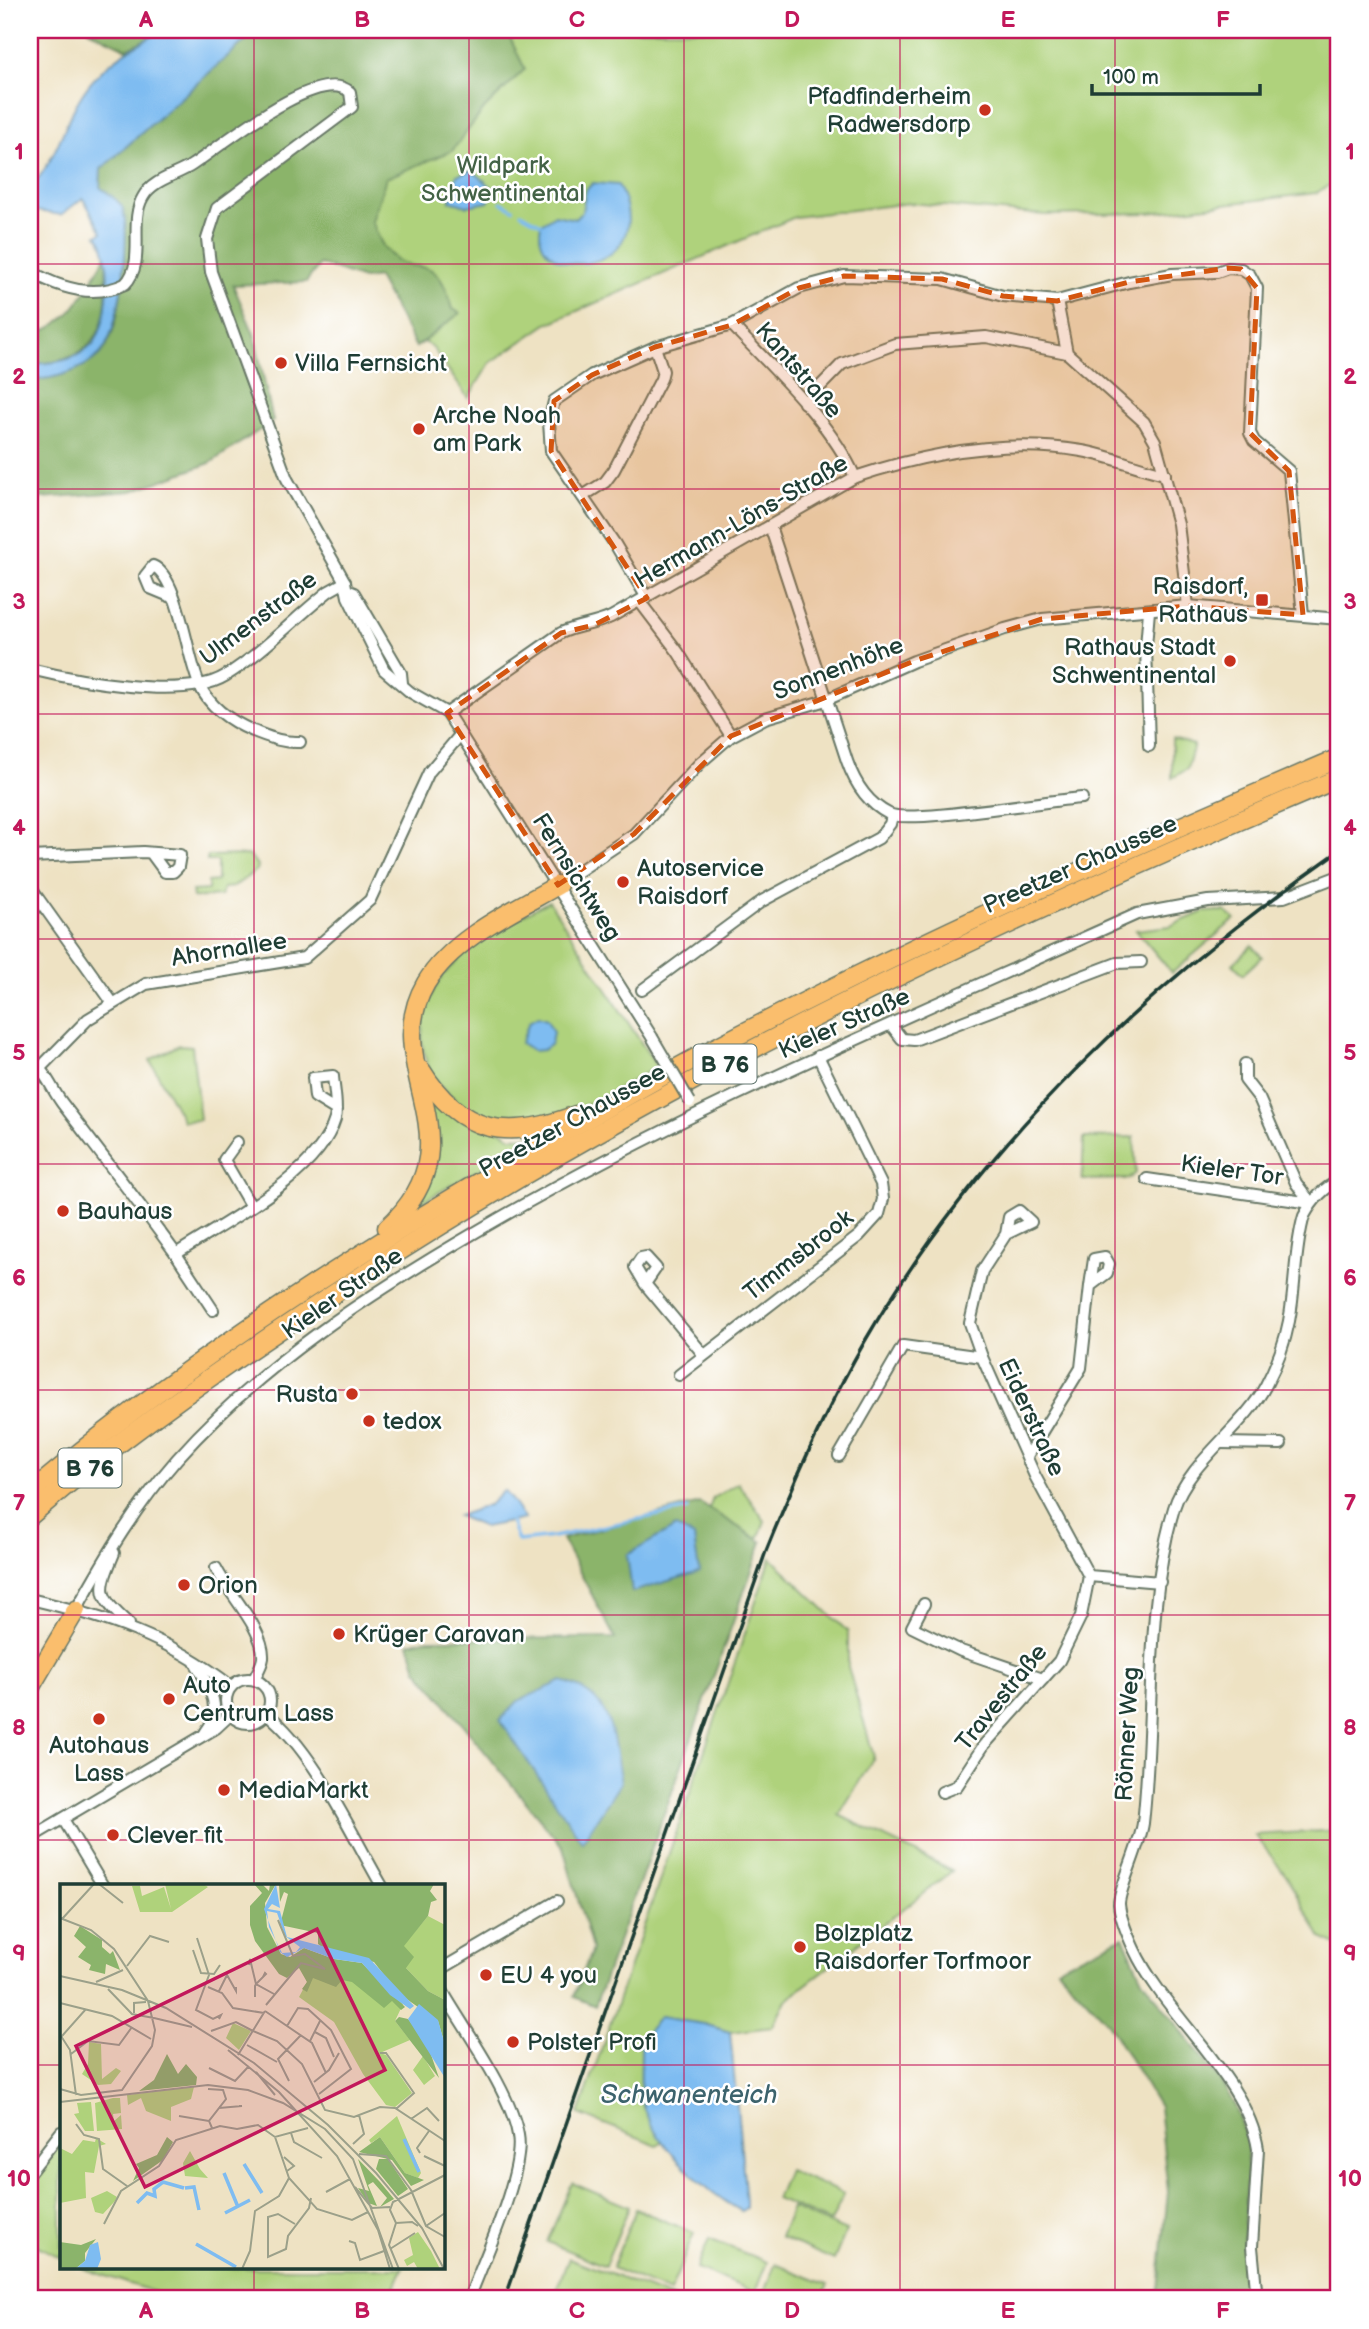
<svg xmlns="http://www.w3.org/2000/svg" width="1369" height="2329" font-family="'Balsamiq Sans',sans-serif">
<style>
.green{fill:#afd27b;stroke:#678858;stroke-width:2}
.forest{fill:#8bb46b;stroke:#557850;stroke-width:2}
.water{fill:#7ebcf1;stroke:#4e7c92;stroke-width:2}
.lines{fill:none;stroke-linecap:round;stroke-linejoin:round}
.stream{stroke:#7ebcf1;stroke-width:3.5}
.minor-casing{stroke:#677766;stroke-width:14}
.highway-casing{stroke:#677766;stroke-width:21}
.minor{stroke:#fff;stroke-width:10}
.highway{stroke:#fabe6d;stroke-width:18}
.rail{stroke:#1f3d34;stroke-width:3.5}
.minor-bridge-casing{stroke:#677766;stroke-width:14;stroke-linecap:butt}
.minor-bridge{stroke:#fff;stroke-width:10}
.marked{fill:#d45610;fill-opacity:0.2;stroke:#d45610;stroke-width:5;stroke-dasharray:14 9;stroke-linejoin:round}
.grid{fill:none;stroke:#c2185b;stroke-width:2;stroke-opacity:0.55}
.poi-dot{fill:#c8321e;stroke:#fff;stroke-width:2.5}
.labels{text-anchor:middle;stroke-width:5;stroke-linejoin:round;paint-order:stroke}
.shield{fill:#fff;stroke:#627771;stroke-width:2}
.shield-label{font-size:23px;font-weight:bold;fill:#1f3d34}
.poi-label{font-size:24px;fill:#1f3d34;stroke:#fff;text-anchor:start}
.park-label{font-size:24px;fill:#436246;stroke:#fff}
.street-label{font-size:24px;fill:#1f3d34;stroke:#fff}
.water-label{font-size:26px;font-style:italic;fill:#3c636d;stroke:#fff}
.inset-river{fill:none;stroke:#7ebcf1;stroke-width:3.5}
.inset-road{fill:none;stroke:#9ba08a;stroke-width:2}
.view{fill:#c2185b;fill-opacity:0.15;stroke:#c2185b;stroke-width:3.5}
.inset-edge{fill:none;stroke:#1f3d34;stroke-width:3.5}
.neatline{fill:none;stroke:#c2185b;stroke-width:2.5}
.grid-label{font-size:23px;text-anchor:middle;font-weight:bold;fill:#c2185b}
</style>
<rect width="100%" height="100%" fill="#fff"/>
<filter id="ink" filterUnits="userSpaceOnUse"><feTurbulence type="fractalNoise" baseFrequency=".0143" numOctaves="2"/><feDisplacementMap in="SourceGraphic" scale="14" xChannelSelector="R" yChannelSelector="G"/><feConvolveMatrix kernelMatrix="1 2 1 2 8 2 1 2 1" color-interpolation-filters="sRGB"/></filter>
<filter id="wash" filterUnits="userSpaceOnUse"><feTurbulence type="fractalNoise" baseFrequency=".00686" numOctaves="4" result="noise"/><feDisplacementMap in="SourceGraphic" scale="28" xChannelSelector="R" yChannelSelector="G"/><feGaussianBlur stdDeviation="1.57" result="paint"/><feColorMatrix in="noise" values="0 0 0 0 0 0 0 0 0 0 0 0 0 0 0 0 0 1.4 0 .05"/><feComposite in="paint" operator="in"/></filter>
<g filter="url(#wash)">
<rect width="100%" height="100%" fill="#eee2c3"/>
<g class="green">
<path d="M377,30H1339V179L1316,193L1149,213L1045,215L910,203L795,217L547,324L490,363L468,398L432,347L424,342L416,347L378,277L363,279L320,264L306,282Z"/>
<path d="M1172,739L1194,745L1187,769L1172,778Z"/>
<path d="M249,855L258,866L257,870L233,887L223,888L221,896L193,898L192,891L208,890V882L217,881V861H207L208,856Z"/>
<path d="M549,901L657,1067C615,1090 553,1130 504,1126C477,1123 462,1106 443,1088C429,1076 422,1054 422,1036C422,965 494,931 549,901Z"/>
<path d="M1225,911L1235,919L1172,973L1136,930L1170,926L1203,912Z"/>
<path d="M1252,945L1262,957L1243,974L1233,964Z"/>
<path d="M179,1045L192,1046L200,1120L183,1121L150,1060Z"/>
<path d="M425,1085L512,1137L538,1136L420,1203L432,1175Z"/>
<path d="M1134,1137L1136,1173L1129,1179L1082,1180L1084,1138Z"/>
<path d="M738,1483L765,1521L758,1539L709,1509L713,1498Z"/>
<path d="M771,1558L848,1632V1667L874,1757L839,1815L952,1871L786,2000L772,2027L730,2032L704,2024L643,2107L663,2141L657,2145L579,2114Z"/>
<path d="M1339,1830V1946L1321,1938L1287,1877L1255,1835Z"/>
<path d="M61,2143V2258L30,2242V2183Z"/>
<path d="M788,2170L844,2194L831,2222L776,2199Z"/>
<path d="M572,2183L629,2207L605,2266L547,2242Z"/>
<path d="M792,2208L846,2231L834,2260L780,2237Z"/>
<path d="M636,2209L694,2233L670,2292L612,2268Z"/>
<path d="M709,2239L767,2262L755,2292L697,2269Z"/>
<path d="M569,2258L674,2299H552Z"/>
<path d="M775,2264L828,2285L822,2299H775L763,2295Z"/>
<path d="M82,2268H403L390,2299H175Z"/>
</g>
<g class="forest">
<path d="M88,30H165L127,49Z"/>
<path d="M257,30H506L525,69L485,108L452,151L386,178L372,221C376,230 380,244 387,251C417,284 433,242 453,309L460,313L416,347L378,277L363,279L320,264L306,282L233,285L254,334L273,421L210,463L132,491L30,499V380C52,380 84,370 100,354C125,328 126,244 123,210L100,187L101,169Z"/>
<path d="M106,256C109,321 106,362 30,364V337C75,321 83,295 106,256Z"/>
<path d="M700,1503L762,1542L595,2006L574,1997L592,1949L563,1847L417,1669L409,1643L425,1639L615,1638L562,1539Z"/>
<path d="M1123,1937L1142,1979L1223,2085L1235,2106L1248,2141L1243,2248L1251,2299H1157L1168,2192L1159,2107L1108,2023L1057,1968Z"/>
</g>
<g class="water">
<path d="M165,30H257L101,169L100,187C107,193 120,200 123,209C131,237 120,335 99,355C82,371 52,380 30,380V364C52,363 75,362 92,345C110,326 114,254 97,235L102,232L83,198L61,215L30,210V188C52,165 60,137 74,109C93,69 128,48 165,30Z"/>
<path d="M472,170L495,190L488,202L467,206L450,201L457,175Z"/>
<path d="M593,183L618,185C665,274 528,288 541,224L555,215L575,219L582,212L586,190Z"/>
<path d="M538,1017L547,1020L553,1032L551,1044L543,1050L533,1051L521,1043L529,1022Z"/>
<path d="M504,1490L525,1519L484,1527L458,1516L489,1505Z"/>
<path d="M676,1527L694,1537L699,1572L632,1592L627,1555Z"/>
<path d="M562,1681C616,1696 611,1735 621,1782L582,1842L500,1720L518,1701Z"/>
<path d="M660,2017L704,2024L730,2032L746,2201V2208L741,2211C706,2192 658,2147 644,2109C638,2093 642,2056 641,2038Z"/>
</g>
<g class="lines">
<g class="stream">
<path d="M501,202L513,209"/>
<path d="M521,213L541,224"/>
<path d="M511,1522L518,1541L553,1537L688,1509"/>
</g>
</g>
</g>
<g filter="url(#ink)">
<g class="lines">
<defs>
<g id="minor">
<path d="M30,271C59,288 93,299 125,284C147,262 128,222 143,197C152,180 177,175 192,165C220,147 319,64 350,92L352,107L217,208L207,239L211,272L287,479L345,582L348,597L384,670L410,692L447,713L652,1037"/>
<path d="M1057,301L1067,353L1144,422L1155,441L1178,524L1188,606"/>
<path d="M732,325C773,369 831,422 855,477"/>
<path d="M804,403L842,364L895,344L986,337L1067,353"/>
<path d="M583,496L605,482L614,470L661,379L663,371L655,347"/>
<path d="M770,526L847,761C855,784 867,803 889,814C908,824 1049,800 1082,798"/>
<path d="M349,591L354,593L401,673L402,683"/>
<path d="M174,598L150,588L145,576L153,566C179,577 187,660 200,686C210,707 232,722 253,731C269,737 282,743 300,742"/>
<path d="M647,598L615,544L551,451L549,422L554,401L592,375L655,347L732,325L799,288L844,276L942,279L1003,296L1057,301L1129,282L1172,274L1217,272L1228,268L1241,269L1250,275L1257,288L1250,433L1254,441L1289,471L1303,615"/>
<path d="M640,602L678,652L731,736"/>
<path d="M30,669C75,680 184,701 225,676C262,653 295,618 329,591L345,582"/>
<path d="M447,713L561,633C578,625 594,625 611,617L855,477C927,453 1006,438 1082,451C1111,456 1137,468 1165,474"/>
<path d="M1149,746L1146,646L1149,611"/>
<path d="M30,857L143,852L180,855L178,867L173,872H165L151,853"/>
<path d="M558,885L634,834L700,763L731,736L765,718L826,700L914,661L1005,629L1042,619L1188,606L1339,619"/>
<path d="M30,887L112,1002"/>
<path d="M642,990L762,901L879,838L890,824L892,816"/>
<path d="M891,1025L902,1039L914,1040L1117,963L1141,962"/>
<path d="M30,1061C46,1071 51,1088 62,1103C100,1153 139,1203 176,1254C223,1223 318,1176 335,1119C338,1106 334,1090 333,1076L313,1078L315,1097L336,1110"/>
<path d="M1245,1064V1080L1259,1098L1296,1183L1311,1203"/>
<path d="M40,1068L88,1019L146,984L304,958L370,900L429,772L460,735"/>
<path d="M237,1142L224,1160L250,1205"/>
<path d="M1147,1179L1311,1203"/>
<path d="M176,1254L213,1310"/>
<path d="M645,1284L635,1267L641,1258L646,1257L656,1268L645,1284L704,1355"/>
<path d="M982,1357L970,1323L982,1271L1006,1234L1031,1222L1019,1211L1009,1217L1006,1234"/>
<path d="M679,1375L859,1236L879,1214L883,1199L881,1184L818,1056"/>
<path d="M1221,1443L1281,1444"/>
<path d="M839,1456L903,1346L982,1357L1035,1476L1089,1576L1160,1582"/>
<path d="M1027,1456L1081,1368L1090,1286L1107,1273L1109,1264L1105,1257L1094,1259L1090,1286"/>
<path d="M114,1553C98,1592 97,1595 129,1624"/>
<path d="M216,1568C228,1593 265,1630 263,1658C262,1665 257,1673 254,1679"/>
<path d="M30,1599C107,1617 168,1637 231,1686"/>
<path d="M924,1604L912,1627L961,1651L1043,1679"/>
<path d="M76,1610C106,1556 136,1506 177,1459C262,1363 371,1293 481,1229C691,1106 916,1014 1137,914L1208,901L1284,897L1339,876"/>
<path d="M195,1662C208,1685 225,1709 205,1733"/>
<circle cx="248" cy="1701" r="22"/>
<path d="M266,1713C314,1750 351,1833 382,1886"/>
<path d="M942,1792L957,1786L984,1745L1059,1661L1081,1616L1089,1576"/>
<path d="M63,1819L103,1886"/>
<path d="M30,1838L216,1728L231,1714"/>
<path d="M443,1968L557,1901"/>
<path d="M443,1992C465,2030 511,2093 518,2135C525,2172 483,2261 469,2299"/>
<path d="M30,2172L61,2132"/>
<path d="M1257,2299L1252,2247L1258,2149C1247,2078 1165,2016 1134,1949C1128,1936 1120,1918 1119,1904C1119,1888 1140,1846 1143,1823C1155,1719 1144,1609 1174,1508C1188,1462 1244,1428 1266,1385C1276,1366 1285,1342 1289,1321C1296,1286 1294,1250 1304,1216C1312,1201 1323,1188 1339,1181"/>
</g>
<g id="highway">
<path d="M421,1070C461,1135 508,1141 576,1115"/>
<path d="M387,1228C484,1139 376,1068 426,983C453,938 513,911 558,885"/>
<path d="M30,1493C171,1374 326,1273 484,1179C558,1136 631,1092 707,1052C913,943 1126,849 1339,758"/>
<path d="M30,1516C123,1435 226,1365 329,1297C646,1086 990,926 1339,778"/>
<path d="M30,1688L76,1610"/>
</g>
</defs>
<use href="#minor" class="minor-casing"/>
<use href="#highway" class="highway-casing"/>
<use href="#minor" class="minor"/>
<use href="#highway" class="highway"/>
<path class="rail" d="M505,2299L766,1551C795,1479 826,1408 865,1341C982,1140 1150,983 1339,851"/>
<defs>
<path id="minor-bridge" d="M652,1037L690,1102"/>
</defs>
<use href="#minor-bridge" class="minor-bridge-casing"/>
<use href="#minor-bridge" class="minor-bridge"/>
</g>
</g>
<path class="marked" d="M1228,268L1241,269L1257,288L1250,433L1289,471L1303,615L1188,606L1042,619L914,661L731,736L634,834L558,885L447,713L561,633L594,625L647,598L551,451L554,401L592,375L655,347L732,325L799,288L844,276L942,279L1003,296L1057,301L1129,282Z"/>
<path class="grid" d="M254,30V1886M469,30V2299M684,30V2299M900,30V2299M1115,30V2299M30,264H1339M30,489H1339M30,714H1339M30,939H1339M30,1164H1339M30,1390H1339M30,1615H1339M30,1840H1339M30,2065H61M443,2065H1339M254,2268V2299"/>
<g class="poi-dot">
<circle cx="985" cy="110" r="7"/>
<circle cx="281" cy="363" r="7"/>
<circle cx="419" cy="429" r="7"/>
<rect x="1255" y="593" width="14" height="14" rx="3.5"/>
<circle cx="1230" cy="661" r="7"/>
<circle cx="623" cy="882" r="7"/>
<circle cx="63" cy="1211" r="7"/>
<circle cx="352" cy="1394" r="7"/>
<circle cx="369" cy="1421" r="7"/>
<circle cx="184" cy="1585" r="7"/>
<circle cx="339" cy="1634" r="7"/>
<circle cx="169" cy="1699" r="7"/>
<circle cx="99" cy="1719" r="7"/>
<circle cx="224" cy="1790" r="7"/>
<circle cx="113" cy="1835" r="7"/>
<circle cx="800" cy="1947" r="7"/>
<circle cx="486" cy="1975" r="7"/>
<circle cx="513" cy="2042" r="7"/>
</g>
<g class="labels">
<g class="shield">
<rect x="693.5" y="1044.5" width="63" height="39" rx="5"/>
<rect x="58.5" y="1448.5" width="63" height="39" rx="5"/>
</g>
<g class="shield-label">
<text x="725" y="1072">B 76</text>
<text x="90" y="1476">B 76</text>
</g>
<g class="poi-label">
<text x="971" y="104" text-anchor="end">Pfadfinderheim<tspan x="971" dy="28">Radwersdorp</tspan></text>
<text x="295" y="371">Villa Fernsicht</text>
<text x="433" y="423">Arche Noah<tspan x="433" dy="28">am Park</tspan></text>
<text x="1248" y="594" text-anchor="end">Raisdorf,<tspan x="1248" dy="28">Rathaus</tspan></text>
<text x="1216" y="655" text-anchor="end">Rathaus Stadt<tspan x="1216" dy="28">Schwentinental</tspan></text>
<text x="637" y="876">Autoservice<tspan x="637" dy="28">Raisdorf</tspan></text>
<text x="77" y="1219">Bauhaus</text>
<text x="338" y="1402" text-anchor="end">Rusta</text>
<text x="383" y="1429">tedox</text>
<text x="198" y="1593">Orion</text>
<text x="353" y="1642">Krüger Caravan</text>
<text x="183" y="1693">Auto<tspan x="183" dy="28">Centrum Lass</tspan></text>
<text x="99" y="1753" text-anchor="middle">Autohaus<tspan x="99" dy="28">Lass</tspan></text>
<text x="238" y="1798">MediaMarkt</text>
<text x="127" y="1843">Clever fit</text>
<text x="814" y="1941">Bolzplatz<tspan x="814" dy="28">Raisdorfer Torfmoor</tspan></text>
<text x="500" y="1983">EU 4 you</text>
<text x="527" y="2050">Polster Profi</text>
</g>
<g class="park-label">
<text x="503" y="173">Wildpark<tspan x="503" dy="28">Schwentinental</tspan></text>
</g>
<g class="street-label">
<text transform="translate(799 370) rotate(49)" y="8">Kantstraße</text>
<text transform="translate(741 521) rotate(-30)" y="8">Hermann-Löns-Straße</text>
<text transform="translate(258 618) rotate(-37)" y="8">Ulmenstraße</text>
<text transform="translate(838 668) rotate(-21)" y="8">Sonnenhöhe</text>
<text transform="translate(1080 864) rotate(-24)" y="8">Preetzer Chaussee</text>
<text transform="translate(577 877) rotate(58)" y="8">Fernsichtweg</text>
<text transform="translate(229 949) rotate(-9)" y="8">Ahornallee</text>
<text transform="translate(844 1023) rotate(-24)" y="8">Kieler Straße</text>
<text transform="translate(572 1120) rotate(-29)" y="8">Preetzer Chaussee</text>
<text transform="translate(1232 1170) rotate(8)" y="8">Kieler Tor</text>
<text transform="translate(798 1255) rotate(-38)" y="8">Timmsbrook</text>
<text transform="translate(342 1293) rotate(-35)" y="8">Kieler Straße</text>
<text transform="translate(1032 1417) rotate(65)" y="8">Eiderstraße</text>
<text transform="translate(1001 1697) rotate(-51)" y="8">Travestraße</text>
<text transform="translate(1127 1734) rotate(-87)" y="8">Rönner Weg</text>
</g>
<g class="water-label">
<text x="689" y="2103">Schwanenteich</text>
</g>
</g>
<g transform="translate(60 1884)">
<rect width="385" height="385" fill="#eee2c3"/>
<path d="M105,0H143L148,3L112,28H80L72,2H80L82,12L104,3L111,25ZM368,32L385,41V116L368,107L346,84L343,62ZM242,79L327,107L343,120L335,137L350,156L320,169L326,171L352,209L335,223L326,221L303,190L274,138L239,113L247,98ZM173,139L191,147L179,166L166,154ZM29,158L41,160L42,195L56,184L61,187L51,200L38,201L22,190L28,180ZM363,172L375,192L364,201L353,186ZM134,203L131,215L111,223V237L86,227L81,214L68,221L67,211ZM53,214H60L61,229L53,230L54,237L61,231L62,245L37,247L35,219ZM31,218L34,247H25L14,230L19,229L17,219ZM337,232L361,289L358,294L345,289L320,253L311,259L309,256ZM36,254L46,260L39,262L34,289L25,288L26,314L0,319V264L12,270L23,256L35,258ZM130,267L140,285L148,294L125,292L123,279ZM47,307L57,313L55,317L43,330L35,328L31,314ZM358,348L371,367L380,385H358L354,378L347,382L344,376L353,371L349,354Z" fill="#afd27b"/>
<path d="M194,0H202L209,7L210,0H216L205,19L207,43L221,70L230,73L244,64L274,75L302,79L345,123L341,126L332,117L324,124L292,98L282,96L276,103L253,94L247,108L242,105L247,98L239,84L227,94L219,90L195,57L190,41V22L202,9ZM219,0H374L370,7L377,16L371,18L368,32L344,62L354,73L346,84L368,107L385,116V161L378,137L338,109L314,78L267,67L258,60V49L220,41L228,10L224,8L220,18ZM20,42L42,56V63L50,70L53,67L60,86L46,80L45,90L29,86L31,81L18,73L26,63L14,52ZM339,133L348,135L367,159L379,194L335,137ZM107,170L118,190L126,180L137,193L136,201L79,207L94,196ZM107,253L113,258L103,276L73,297L79,284L76,280L97,271ZM320,253L345,289L364,296L351,302L332,276L299,268ZM298,275L320,298L334,315L320,323L327,314L313,298L308,301L317,322L308,319L298,304L309,307ZM319,275H328L348,305L338,312L316,285ZM36,355L25,369V377L15,385H0V358L21,361Z" fill="#8bb46b"/>
<path d="M216,0L220,24L212,20L208,25L220,27L227,53L309,74L354,122L350,125L330,111L302,79L274,75L244,64L227,73L220,68L204,25ZM207,27L217,29L225,52L240,63L236,68L222,69L209,43ZM359,120L378,136L385,161V194L348,135ZM38,358L41,375L37,385H15L25,377L30,361Z" fill="#7ebcf1" fill-rule="evenodd"/>
<path class="inset-river" d="M344,255L359,288M184,280L202,309M164,289L178,323M125,304L134,303L139,326M77,319L87,309L95,312L94,305L103,298L124,304M165,329L190,316M136,360L176,383"/>
<path class="inset-road" d="M39,0L63,19M0,34L31,46L54,65L88,117L95,146L92,162L62,206L21,211L0,205M2,35L34,0M137,54L149,91L136,126L153,135L161,131L159,135M133,66L141,89L154,90L160,81M189,81L190,75L196,100L214,110M67,82L90,52L109,58M0,92L62,106L106,124L194,179L268,241L316,289L362,344L384,385M36,98L63,86M148,103L162,109L173,124L204,129M48,105L72,130L94,134M159,107L167,91L176,107V103M195,113V102L196,100L206,90L205,89L203,93M0,119L52,132L91,155M206,121L241,79L265,85L245,70L233,72L218,36M205,127L252,159L266,189M74,129V119L86,118M94,134L132,143M227,142L238,124L248,125L271,146L291,185L259,210M151,147L176,138L193,147M193,147L217,157L242,180L265,226L294,233L320,223L335,224L385,257M255,148L266,154L274,173M1,152L10,166L16,211M2,152L26,125M250,157L260,137M187,161L217,178M168,166L219,208L277,272L318,346L330,385M320,169H326L354,209L336,225M11,170L28,157L59,161L72,143M178,171L205,127M149,184L175,197L189,182M196,188L215,211M229,197L218,175L241,151M254,198L269,186L279,169M148,205L163,206L166,215L149,237L152,244M0,218L148,201L188,206L223,219L265,245L293,275L333,385M159,224L182,222H179M119,232L149,237M351,235L367,224L379,237M16,240L24,251L39,255L43,285L67,302M231,249L234,258L262,274M215,253L229,294L257,325L292,336L308,328M293,260L304,250L299,231M360,269L357,264L369,247M299,270L326,272L351,306M364,272L385,282M224,273L234,282L227,287M295,303L312,324L330,323M351,306L366,342L385,353M266,308L290,295M336,339L329,361L339,385M336,339L330,326L333,318L385,291M336,339L352,338L358,342M44,340L61,307L99,282L116,256L160,242L177,245L198,241L215,253L248,244M235,340L218,330L208,333V373L226,365L228,352L249,324L251,314M366,342L385,329M289,357L295,359L300,376L324,367M330,365L355,349M182,385L190,367L195,327L219,312L229,294"/>
<path class="view" d="M257,45L325,186L85,303L16,162Z"/>
<rect width="385" height="385" class="inset-edge"/>
</g>
<rect width="1369" height="2329" fill="none" stroke="#fff" stroke-width="77"/>
<path d="M1092 84v10h168v-10" fill="none" stroke="#1f3d34" stroke-width="3.5"/>
<text x="1103" y="84" font-size="21" fill="#1f3d34" stroke="#ffffff" stroke-width="5" paint-order="stroke">100 m</text>
<rect x="38" y="38" width="1292" height="2252" class="neatline"/>
<g class="grid-label">
<text x="146" y="27">A</text>
<text x="362" y="27">B</text>
<text x="577" y="27">C</text>
<text x="792" y="27">D</text>
<text x="1008" y="27">E</text>
<text x="1223" y="27">F</text>
<text x="19" y="159">1</text>
<text x="1350" y="159">1</text>
<text x="19" y="384">2</text>
<text x="1350" y="384">2</text>
<text x="19" y="609">3</text>
<text x="1350" y="609">3</text>
<text x="19" y="835">4</text>
<text x="1350" y="835">4</text>
<text x="19" y="1060">5</text>
<text x="1350" y="1060">5</text>
<text x="19" y="1285">6</text>
<text x="1350" y="1285">6</text>
<text x="19" y="1510">7</text>
<text x="1350" y="1510">7</text>
<text x="19" y="1735">8</text>
<text x="1350" y="1735">8</text>
<text x="19" y="1961">9</text>
<text x="1350" y="1961">9</text>
<text x="19" y="2186">10</text>
<text x="1350" y="2186">10</text>
<text x="146" y="2318">A</text>
<text x="362" y="2318">B</text>
<text x="577" y="2318">C</text>
<text x="792" y="2318">D</text>
<text x="1008" y="2318">E</text>
<text x="1223" y="2318">F</text>
</g>
</svg>
